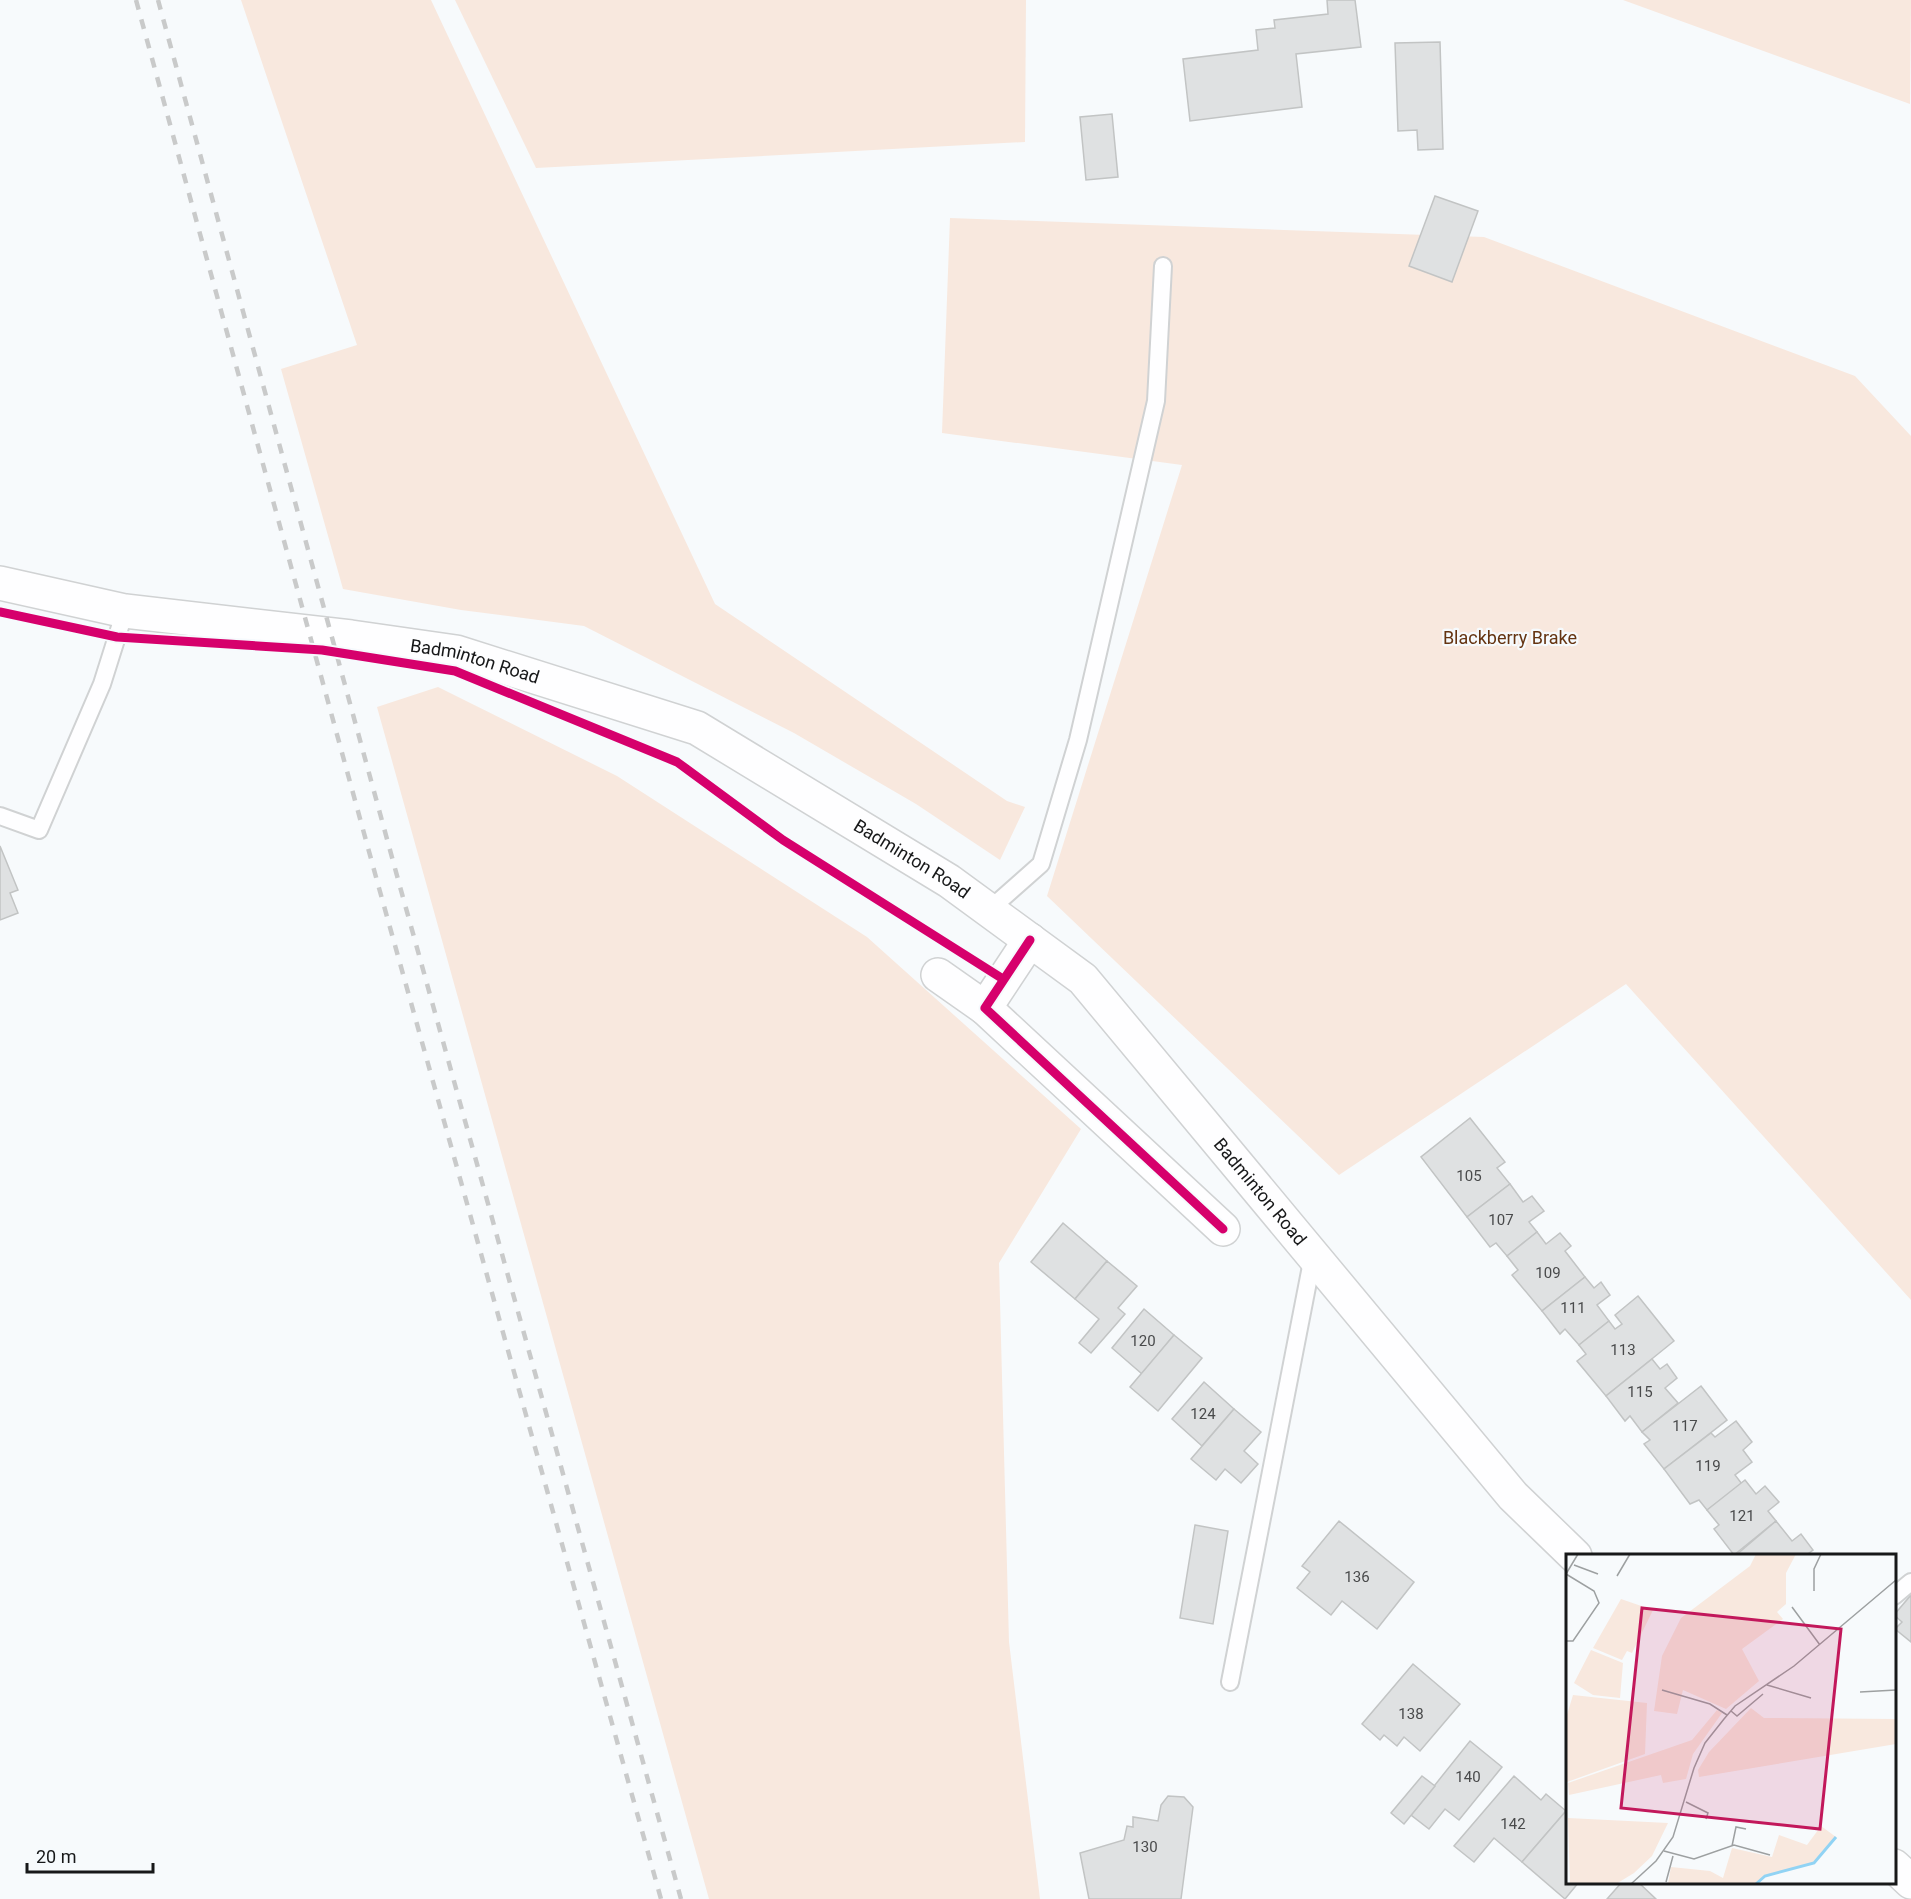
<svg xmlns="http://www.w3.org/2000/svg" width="1911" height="1899" font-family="Roboto,sans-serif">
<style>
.green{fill:#f8e8de}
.building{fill:#dfe1e2;stroke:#c2c4c4;stroke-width:1.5}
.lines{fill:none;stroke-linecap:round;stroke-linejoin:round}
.service-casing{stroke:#d0d2d3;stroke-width:20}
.minor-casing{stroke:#d0d2d3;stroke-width:36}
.primary-casing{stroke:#d0d2d3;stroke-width:36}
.service{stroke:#fefeff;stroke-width:16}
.minor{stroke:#fefeff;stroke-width:33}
.primary{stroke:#fefeff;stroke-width:33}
.rail{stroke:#c9caca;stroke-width:4.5;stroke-dasharray:10 10;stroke-linecap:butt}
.cycleway-casing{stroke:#f6fafd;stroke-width:13}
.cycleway{stroke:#d6006c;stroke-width:9}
.labels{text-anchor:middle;stroke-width:4.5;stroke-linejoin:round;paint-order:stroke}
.number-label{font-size:15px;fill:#494a4b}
.park-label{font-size:18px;fill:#653411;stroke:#f6fafd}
.street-label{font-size:18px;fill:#171819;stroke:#f6fafd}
.inset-river{fill:none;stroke:#91d3f4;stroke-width:3}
.inset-road{fill:none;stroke:#9da0a1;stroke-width:1.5}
.view{fill:#c2185b;fill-opacity:0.15;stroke:#c2185b;stroke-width:3}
.inset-edge{fill:none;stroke:#171819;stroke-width:3}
</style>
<rect width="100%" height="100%" fill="#f7fafc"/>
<g class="green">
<path d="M241,0H431L715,604L1007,801L1025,807L1000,860L916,804L794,733L584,626L461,610L343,589L281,369L357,345Z"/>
<path d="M455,0H1026L1025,142L536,168Z"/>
<path d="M1623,0H1911L1910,104Z"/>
<path d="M950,218L1484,237L1855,376L1911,436V1300L1626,984L1339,1175L1047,896L1182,465L942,433Z"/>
<path d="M438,687L617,776L867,937L1081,1129L999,1263L1009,1642L1040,1899H709L377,707Z"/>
</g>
<g class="building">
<path d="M1327,0H1355L1361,47L1296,54L1302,107L1190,121L1183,59L1258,50L1256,30L1275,28L1274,20L1328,14Z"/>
<path d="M1440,42L1443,149L1418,150L1417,130L1398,131L1395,43Z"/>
<path d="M1112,114L1118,177L1086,180L1080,117Z"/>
<path d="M1435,196L1478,211L1452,282L1409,266Z"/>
<path d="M0,846L18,890L10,893L18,913L0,920Z"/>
<path d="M1470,1118L1505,1162L1497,1168L1510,1184L1467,1217L1421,1157Z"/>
<path d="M1510,1184L1523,1202L1532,1196L1544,1211L1529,1222L1537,1232L1507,1256L1496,1243L1490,1247L1467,1217Z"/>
<path d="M1063,1223L1107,1261L1075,1299L1031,1262Z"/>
<path d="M1537,1232L1546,1244L1560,1233L1571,1246L1565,1251L1585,1277L1542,1311L1512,1275L1518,1270L1507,1256Z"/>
<path d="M1107,1261L1137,1286L1118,1308L1125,1314L1091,1353L1079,1343L1099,1319L1075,1299Z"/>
<path d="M1585,1277L1594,1288L1601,1282L1610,1295L1597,1305L1609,1321L1579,1345L1565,1329L1560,1334L1542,1311Z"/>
<path d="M1638,1296L1674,1341L1606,1396L1577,1361L1586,1354L1579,1345L1609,1321L1615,1329L1622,1324L1615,1315Z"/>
<path d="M1144,1309L1174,1335L1142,1374L1112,1348Z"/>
<path d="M1174,1335L1202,1358L1158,1411L1130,1387Z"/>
<path d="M1652,1359L1660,1369L1667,1364L1677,1378L1665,1388L1678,1403L1642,1432L1630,1416L1625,1421L1606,1396Z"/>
<path d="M1204,1382L1234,1409L1202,1446L1172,1419Z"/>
<path d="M1701,1386L1727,1420L1664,1469L1644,1444L1650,1440L1642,1432Z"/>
<path d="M1234,1409L1261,1432L1244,1451L1258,1464L1241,1483L1225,1469L1216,1480L1191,1459Z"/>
<path d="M1736,1421L1752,1442L1743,1450L1752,1462L1735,1475L1742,1484L1707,1510L1699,1500L1690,1504L1664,1469L1711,1433L1715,1437Z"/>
<path d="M1745,1480L1756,1494L1765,1486L1779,1502L1768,1511L1776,1521L1734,1555L1714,1529L1719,1525L1707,1510Z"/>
<path d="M1339,1521L1414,1582L1377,1629L1342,1601L1331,1615L1297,1588L1310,1572L1302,1566Z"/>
<path d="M1776,1521L1792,1541L1801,1534L1813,1550L1805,1556H1735Z"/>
<path d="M1195,1525L1228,1531L1213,1624L1180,1618Z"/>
<path d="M1911,1595V1642L1895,1629L1902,1622L1894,1615Z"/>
<path d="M1413,1664L1460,1704L1420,1751L1404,1737L1397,1746L1384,1735L1380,1740L1362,1724Z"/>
<path d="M1470,1741L1502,1767L1459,1820L1445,1809L1429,1829L1411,1815Z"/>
<path d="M1422,1776L1435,1786L1404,1824L1391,1813Z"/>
<path d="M1514,1776L1541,1800L1546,1794L1566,1811L1522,1862L1494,1838L1474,1862L1454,1846Z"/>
<path d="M1168,1796L1184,1797L1193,1807L1181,1899H1089L1080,1853L1124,1840L1127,1826L1133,1827V1817L1158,1821L1161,1805Z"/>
<path d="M1566,1811L1568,1882H1579L1565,1899L1522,1862Z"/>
<path d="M1622,1882H1638L1656,1899H1607Z"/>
</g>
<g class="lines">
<defs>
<g id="service">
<path d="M0,816L39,830L102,684L125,611"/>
<path d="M989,910L1041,864L1078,740L1156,401L1163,266"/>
<path d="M1894,1596L1911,1582"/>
<path d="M1230,1682L1313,1256"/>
</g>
<g id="minor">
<path d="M1030,940L985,1008L1223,1229"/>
<path d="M938,975L985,1008"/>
</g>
<g id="primary">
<path id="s1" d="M0,583L125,611L351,637L456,652L697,728L949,881L1083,979L1513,1496L1575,1556"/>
<path d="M1894,1866L1911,1882"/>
</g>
</defs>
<use href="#service" class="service-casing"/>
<use href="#minor" class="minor-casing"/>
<use href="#primary" class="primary-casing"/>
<use href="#service" class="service"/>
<use href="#minor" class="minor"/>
<use href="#primary" class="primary"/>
<g class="rail">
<path d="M136,0L379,888L661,1899"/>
<path d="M158,0L399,883L681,1899"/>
</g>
<defs>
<g id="cycleway">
<path d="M0,612L117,637L322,650L455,671L677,762L783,840L1003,979"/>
<path d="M1030,940L985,1008L1223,1229"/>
</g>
</defs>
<use href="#cycleway" class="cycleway-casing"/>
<use href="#cycleway" class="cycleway"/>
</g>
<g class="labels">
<g class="number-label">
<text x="1469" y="1181">105</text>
<text x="1501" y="1225">107</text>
<text x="1548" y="1278">109</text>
<text x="1573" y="1313">111</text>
<text x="1143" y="1346">120</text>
<text x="1623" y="1355">113</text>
<text x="1640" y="1397">115</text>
<text x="1203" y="1419">124</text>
<text x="1685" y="1431">117</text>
<text x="1708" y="1471">119</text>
<text x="1742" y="1521">121</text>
<text x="1357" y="1582">136</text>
<text x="1411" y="1719">138</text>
<text x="1468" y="1782">140</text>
<text x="1513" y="1829">142</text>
<text x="1145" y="1852">130</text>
</g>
<g class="park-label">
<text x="1510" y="644">Blackberry Brake</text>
</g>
<g class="street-label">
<text dy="6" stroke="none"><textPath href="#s1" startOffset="482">Badminton Road</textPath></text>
<text dy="6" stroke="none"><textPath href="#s1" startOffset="966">Badminton Road</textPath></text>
<text dy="6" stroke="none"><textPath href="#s1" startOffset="1452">Badminton Road</textPath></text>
</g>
</g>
<g transform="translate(1566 1554)">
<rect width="330" height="330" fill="#f7fafc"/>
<path d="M190,0H230L220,19V50L211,58L217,65L176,95L193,127L160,155L117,136L111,160L88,157L96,102L115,64L184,12ZM55,45L87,56L66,99L61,97L56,106L27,94ZM25,96L57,109L54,144L27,141L8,129ZM7,141L81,149L79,200L1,228L0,164ZM185,154L198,164L330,165V190L133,223L132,216L143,198ZM151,156L156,159L127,200L120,225L97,229L95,221L3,241L2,229L126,186ZM2,264L102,269L86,302L68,319L50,330H4ZM255,272L270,283L248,309L199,322L190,330H102L105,313L144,317L157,324L166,294L206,303L213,281L241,291Z" fill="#f8e8de"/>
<path class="inset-river" d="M190,330L199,322L248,309L270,283"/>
<path class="inset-road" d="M8,11L32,20M0,20L12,0M51,22L64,0M248,37V15L255,0M226,53L254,91M0,87H7L33,49L28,37L0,20M201,131L245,144M96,136L144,150L161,161M294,138L330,136M165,157L171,162L197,140M120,248L142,259L140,265M166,292L170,273L180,275M98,297L128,305L168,291L204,301M100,328L107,302M65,330L90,307L107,283L128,214L139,189L158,165L169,152L228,112L330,26"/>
<path class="view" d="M76,54L275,75L254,275L55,254Z"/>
<rect width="330" height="330" class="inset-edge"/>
</g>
<path d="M27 1863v9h126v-9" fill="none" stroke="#171819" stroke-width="3"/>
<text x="36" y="1863" font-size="18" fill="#171819" stroke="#f6fafd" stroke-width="4.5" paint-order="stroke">20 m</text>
</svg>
